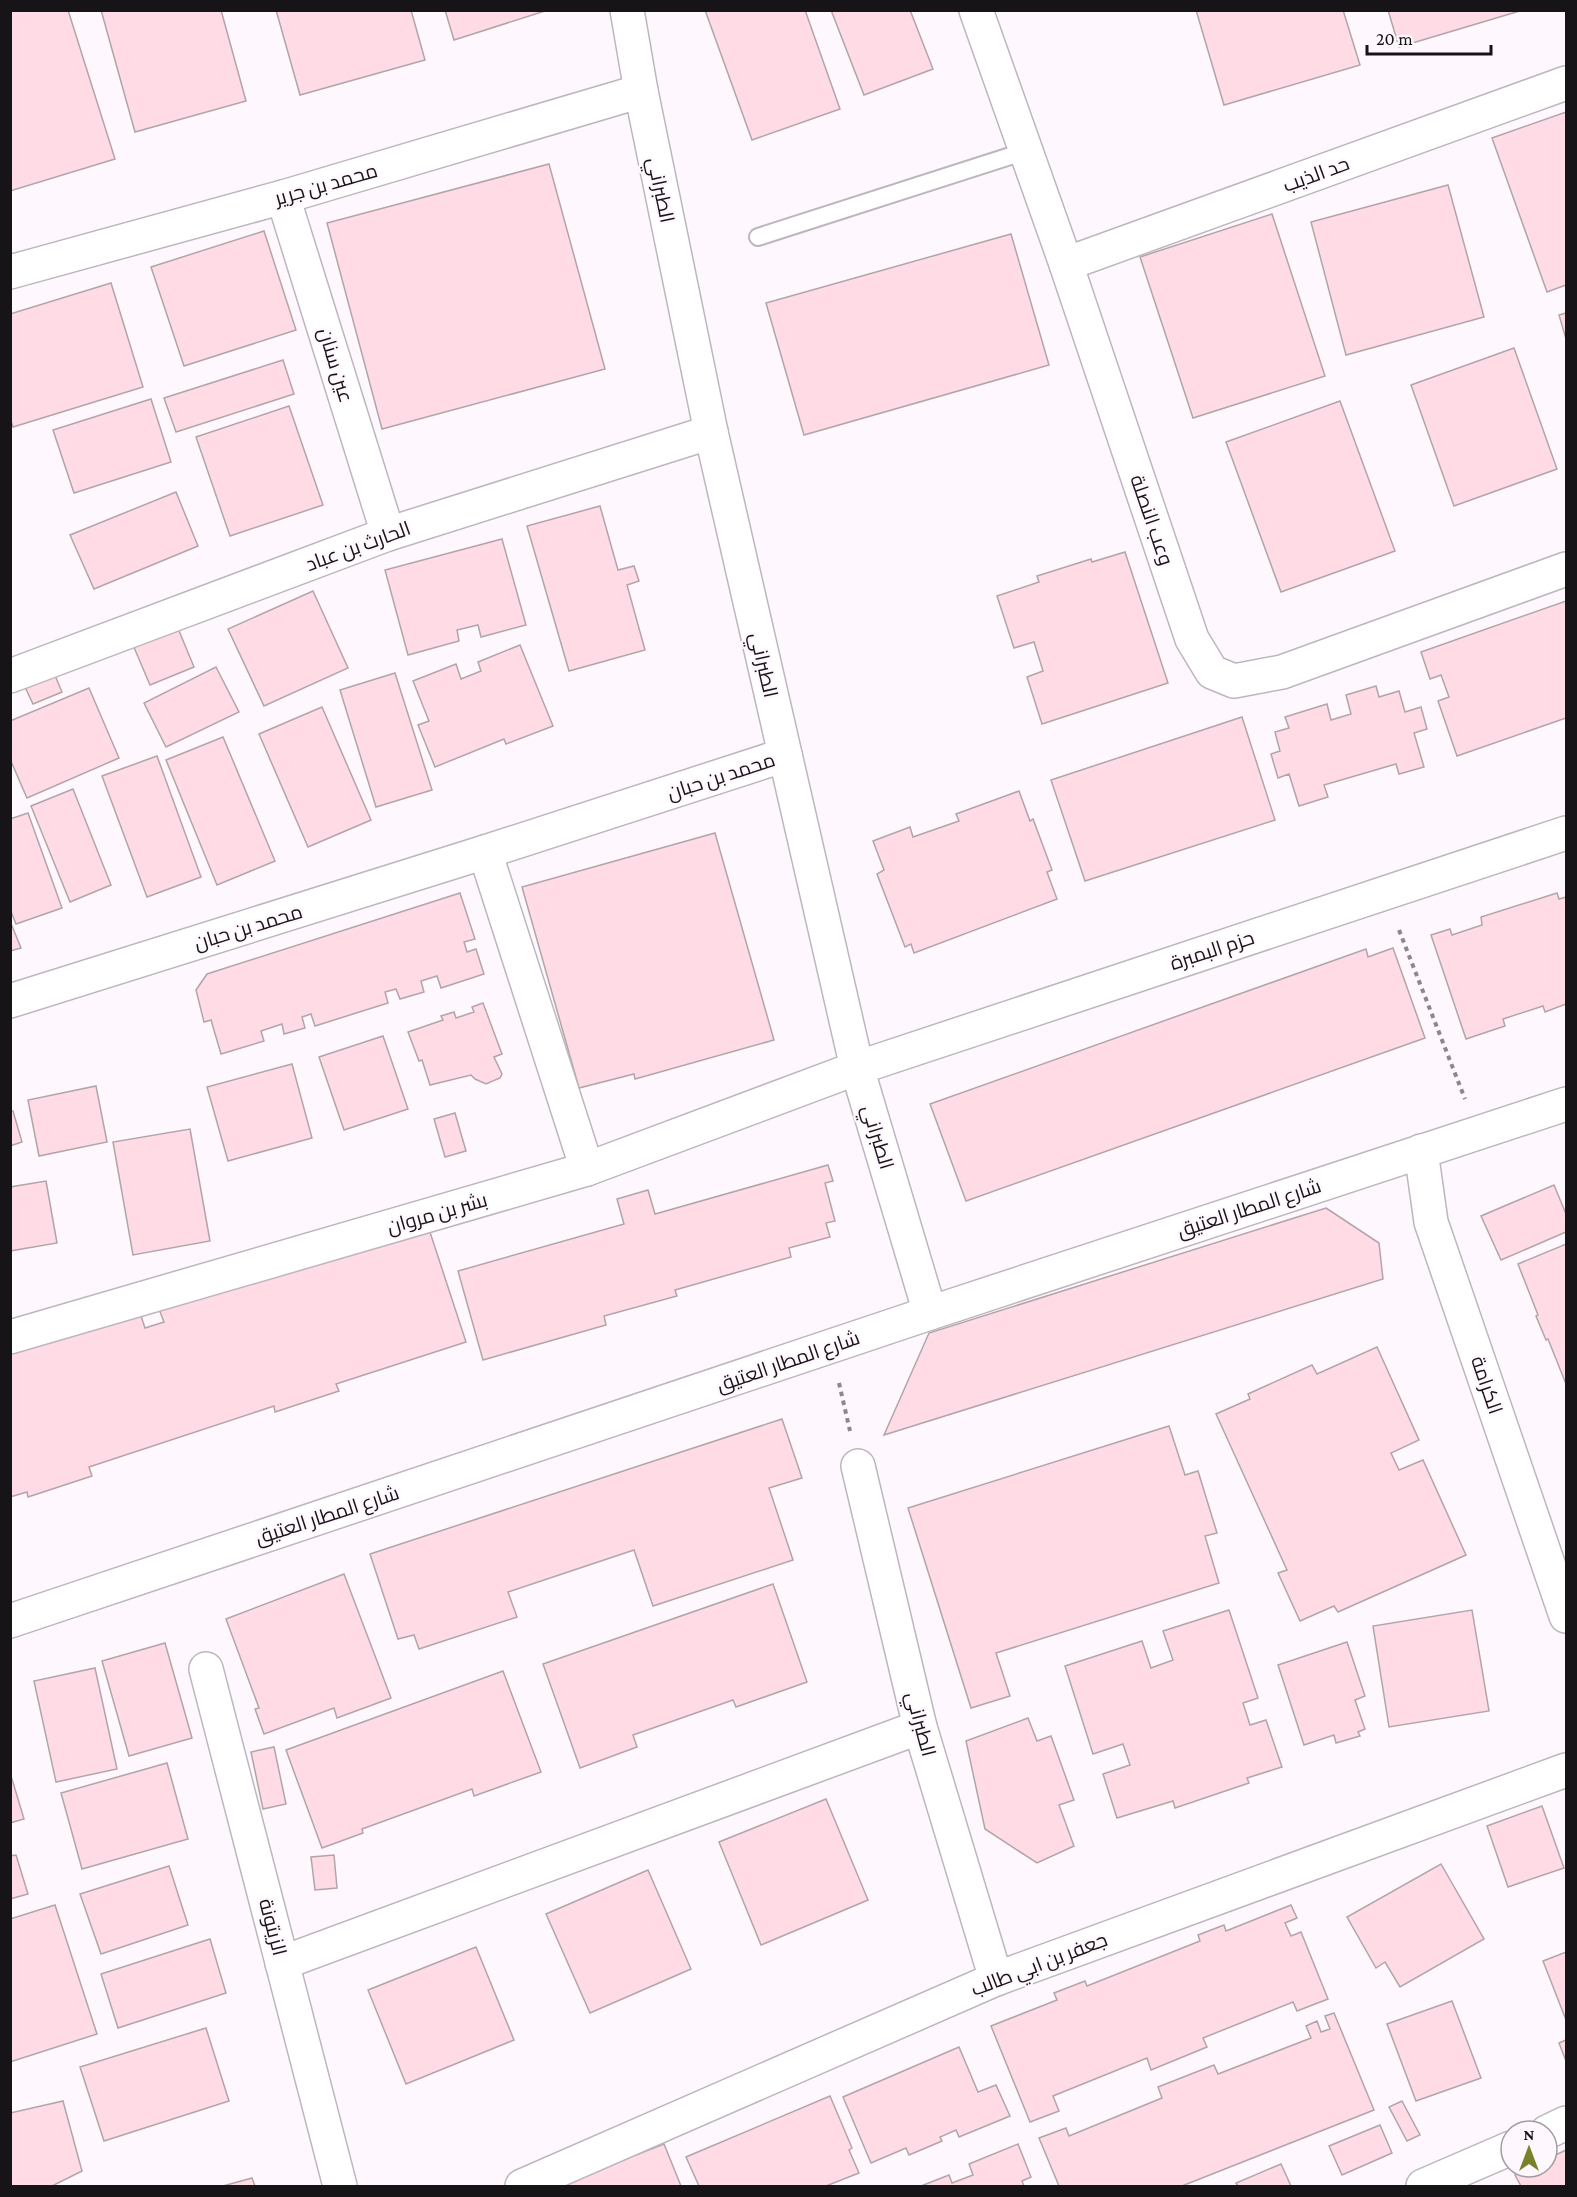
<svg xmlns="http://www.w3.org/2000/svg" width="1577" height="2197" font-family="'Crimson Pro',Cairo,serif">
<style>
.building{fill:#ffdbe6;stroke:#b1a5a8;stroke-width:1.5}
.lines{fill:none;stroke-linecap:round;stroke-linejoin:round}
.service-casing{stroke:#beb6be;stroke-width:20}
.minor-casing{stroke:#beb6be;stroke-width:36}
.tertiary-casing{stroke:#beb6be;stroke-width:36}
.path{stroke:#8c878c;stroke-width:4;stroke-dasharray:4.5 4.5;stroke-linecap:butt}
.service{stroke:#fff;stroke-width:16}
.minor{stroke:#fff;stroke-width:33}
.tertiary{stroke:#fff;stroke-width:33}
.labels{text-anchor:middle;stroke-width:4.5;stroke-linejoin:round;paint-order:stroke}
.street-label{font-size:20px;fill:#171417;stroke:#fff7fe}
</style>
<rect width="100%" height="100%" fill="#fff7fe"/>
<g class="building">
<path d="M10,10H68L115,159L10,191Z"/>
<path d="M101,10H221L246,101L135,132Z"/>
<path d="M276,10H411L425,60L300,95Z"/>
<path d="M445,10H548L454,40Z"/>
<path d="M705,10H805L840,109L752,140Z"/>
<path d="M831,10H910L933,69L864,95Z"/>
<path d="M1196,10H1343L1360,65L1224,105Z"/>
<path d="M1388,10H1523L1399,47Z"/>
<path d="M1566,112V285L1547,292L1492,138Z"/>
<path d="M549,164L605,369L382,429L327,223Z"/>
<path d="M1448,185L1484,317L1346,355L1311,222Z"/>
<path d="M1272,214L1325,376L1193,418L1140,257Z"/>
<path d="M264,231L296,330L184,366L151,267Z"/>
<path d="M1011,234L1049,365L804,435L766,303Z"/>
<path d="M111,283L143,387L13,427L10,418V314Z"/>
<path d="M1566,313V339L1559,315Z"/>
<path d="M1514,348L1557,469L1454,506L1411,385Z"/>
<path d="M283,360L294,394L176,432L164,398Z"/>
<path d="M151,399L171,462L74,493L53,430Z"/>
<path d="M1340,401L1395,551L1281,592L1226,442Z"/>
<path d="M289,406L323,505L230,536L196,437Z"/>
<path d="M176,492L198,546L94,589L70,535Z"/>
<path d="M600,506L618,570L634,566L639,581L627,585L645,650L569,671L527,526Z"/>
<path d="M502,539L526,625L481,637L478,625L457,630L459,641L408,655L385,570Z"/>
<path d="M1125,552L1168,683L1042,724L1027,677L1043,671L1034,642L1014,648L997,596L1039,582L1037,576L1091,559L1092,562Z"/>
<path d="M313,591L348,668L264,706L228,629Z"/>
<path d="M1566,601V718L1457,756L1438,701L1449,697L1441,675L1430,679L1421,652Z"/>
<path d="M177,626L194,667L150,685L133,645Z"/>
<path d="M520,645L553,726L506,744L504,739L435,767L418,725L429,721L413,681L456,664L461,679L481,671L478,662Z"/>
<path d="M216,667L239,712L166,747L144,703Z"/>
<path d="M54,673L62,692L33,704L24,685Z"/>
<path d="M395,673L432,790L376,807L340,690Z"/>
<path d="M1376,686L1379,697L1399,691L1405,712L1421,707L1427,729L1414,733L1424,767L1399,774L1396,764L1324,785L1328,797L1299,806L1289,774L1278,778L1271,754L1280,751L1275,732L1289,728L1285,717L1327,704L1331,720L1351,714L1346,695Z"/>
<path d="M89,688L119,758L27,798L10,759V721Z"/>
<path d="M322,707L371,820L308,847L259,734Z"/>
<path d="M1242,717L1275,820L1085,881L1051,780Z"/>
<path d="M223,737L275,861L217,885L166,760Z"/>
<path d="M157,756L201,877L147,897L102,776Z"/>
<path d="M73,789L111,885L70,902L31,806Z"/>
<path d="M1019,791L1030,821L1033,819L1052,870L1047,872L1057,899L914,953L911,944L905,947L877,874L884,870L873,841L910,827L913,837L959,821L956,814Z"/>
<path d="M28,813L62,908L16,924L10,909V819Z"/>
<path d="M715,833L774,1040L635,1079L634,1074L579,1088L522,887Z"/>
<path d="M460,893L475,939L464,942L467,952L476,949L484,974L441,988L437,976L421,981L424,992L400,999L396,989L385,992L388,1003L315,1026L311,1014L302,1017L305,1028L284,1034L282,1024L261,1031L264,1041L221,1054L211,1020L204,1022L196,990L207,974Z"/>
<path d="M1557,893L1559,899L1566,897V1004L1545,1012L1543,1006L1503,1019L1505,1026L1466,1039L1431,935L1450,929L1452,935L1482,925L1481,917Z"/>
<path d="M10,921L21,948L10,951Z"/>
<path d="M1393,948L1425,1038L966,1201L930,1104L1366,949L1368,957Z"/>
<path d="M483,1003L502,1054L494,1057L502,1074L500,1078L486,1084L475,1079L471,1075L430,1085L422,1060L419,1061L408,1032L443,1020L441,1016L454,1012L456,1018L474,1012L472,1007Z"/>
<path d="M383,1036L408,1109L344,1130L319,1057Z"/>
<path d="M292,1064L312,1138L228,1161L207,1087Z"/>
<path d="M96,1086L107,1142L39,1156L28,1100Z"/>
<path d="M13,1111L22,1142L10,1146V1112Z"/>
<path d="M455,1113L466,1151L445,1157L434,1119Z"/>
<path d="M190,1129L210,1241L133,1255L113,1142Z"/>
<path d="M828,1165L833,1181L825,1183L835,1221L826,1223L830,1237L789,1248L791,1257L675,1290L677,1296L604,1316L606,1325L483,1360L458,1271L624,1224L617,1199L648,1190L655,1214Z"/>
<path d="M46,1181L57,1243L10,1251V1187Z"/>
<path d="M1554,1185L1566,1214V1232L1501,1260L1481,1216Z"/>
<path d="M1326,1208L1379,1243L1383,1279L884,1435L929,1333Z"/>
<path d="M427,1223L466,1342L336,1384L339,1391L275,1412L274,1406L89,1467L92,1476L28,1497L27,1492L10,1497V1342L138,1307L145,1328L164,1322L157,1304Z"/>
<path d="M1566,1244V1384L1548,1339L1546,1340L1536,1316L1538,1315L1518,1264Z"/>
<path d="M1377,1347L1419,1440L1391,1453L1399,1470L1423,1460L1466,1555L1338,1612L1334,1606L1300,1621L1278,1573L1287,1570L1216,1414L1250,1399L1248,1394L1312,1365L1317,1374Z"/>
<path d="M782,1419L802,1478L769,1488L793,1560L653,1606L634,1550L508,1592L517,1617L419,1649L414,1635L398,1639L370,1554Z"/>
<path d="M1169,1426L1185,1475L1198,1471L1217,1533L1205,1536L1219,1583L996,1653L1010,1696L971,1708L908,1508Z"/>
<path d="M344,1574L391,1698L337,1718L334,1708L264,1734L255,1709L259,1708L226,1619Z"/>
<path d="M773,1584L807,1682L736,1707L733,1700L633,1735L637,1747L580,1768L543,1664Z"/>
<path d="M1229,1610L1258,1698L1243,1703L1250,1725L1266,1720L1282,1767L1247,1778L1249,1783L1175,1808L1173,1801L1117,1818L1103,1774L1130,1765L1123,1744L1093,1754L1065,1666L1142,1641L1151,1668L1173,1660L1163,1631Z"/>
<path d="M1472,1610L1489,1711L1389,1727L1373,1626Z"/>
<path d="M1347,1642L1365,1696L1355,1700L1365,1729L1358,1732L1360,1736L1336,1743L1334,1735L1304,1745L1278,1665Z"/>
<path d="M165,1643L192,1738L129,1756L102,1661Z"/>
<path d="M95,1668L117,1769L56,1782L34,1681Z"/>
<path d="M503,1671L541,1772L474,1796L472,1789L362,1829L363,1833L322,1848L286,1750Z"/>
<path d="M1028,1718L1037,1741L1051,1736L1074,1800L1059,1805L1074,1846L1037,1863L985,1829L966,1741Z"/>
<path d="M274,1747L286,1804L263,1809L251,1752Z"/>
<path d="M167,1763L188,1839L82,1869L61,1793Z"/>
<path d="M10,1779H12L24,1819L10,1823Z"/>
<path d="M826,1799L868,1900L761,1945L719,1842Z"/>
<path d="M1542,1806L1564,1868L1508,1887L1487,1826Z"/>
<path d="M16,1855L28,1894L10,1899V1856Z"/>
<path d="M334,1855L337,1888L315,1890L311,1857Z"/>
<path d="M1441,1864L1484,1939L1400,1987L1385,1962L1376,1968L1347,1917Z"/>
<path d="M169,1866L188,1925L101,1954L80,1894Z"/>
<path d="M648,1870L691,1969L590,2013L546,1914Z"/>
<path d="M55,1905L97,2034L10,2062V1919Z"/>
<path d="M1291,1905L1297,1918L1285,1923L1291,1936L1301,1932L1328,1999L1297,2011L1293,2002L1203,2038L1207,2047L1151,2070L1147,2058L1053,2096L1059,2111L1030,2122L991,2026L1057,2000L1054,1993L1085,1981L1087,1986L1200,1941L1198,1935L1224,1925L1226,1931Z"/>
<path d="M210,1939L226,1993L118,2028L101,1974Z"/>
<path d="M476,1947L514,2040L406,2084L368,1990Z"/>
<path d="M1566,1952V2020L1543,1961Z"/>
<path d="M1452,2001L1481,2078L1416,2101L1387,2024Z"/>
<path d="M1334,2013L1374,2110L1182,2186H1059L1039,2138L1066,2128L1069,2136L1162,2098L1158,2087L1214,2065L1218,2074L1311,2038L1306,2026L1317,2021L1321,2032L1330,2029L1325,2016Z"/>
<path d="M206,2028L229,2101L104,2141L80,2067Z"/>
<path d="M1566,2040V2061L1559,2043Z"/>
<path d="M959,2047L978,2092L996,2085L1010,2116L959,2137L956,2130L940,2137L942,2141L909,2155L906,2148L871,2163L843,2097Z"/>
<path d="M830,2096L852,2148L849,2150L859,2173L826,2186H699L686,2157Z"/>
<path d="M63,2101L82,2171L52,2186H10V2113Z"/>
<path d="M1402,2101L1420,2135L1407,2141L1389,2107Z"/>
<path d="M1380,2125L1392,2153L1342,2175L1329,2146Z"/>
<path d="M664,2144L681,2186H557Z"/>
<path d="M1018,2144L1031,2177L1022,2181L1024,2186H921L949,2175L952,2183L973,2175L969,2164Z"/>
<path d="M1566,2150V2186H1521L1515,2175L1532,2167H1547V2159Z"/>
<path d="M1281,2164L1291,2186H1238L1236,2183Z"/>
<path d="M252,2178L255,2186H223Z"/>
</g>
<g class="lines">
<defs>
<path id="service" d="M758,237L1026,151"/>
<g id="minor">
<path d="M627,10L641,91L711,432L857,1068L930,1313"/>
<path d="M976,10L1066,264L1192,639L1212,672L1234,681L1282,672L1566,569"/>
<path d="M283,197L388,534"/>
<path d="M1066,264L1566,83"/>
<path d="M10,272L283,197L641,91"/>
<path d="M10,676L388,534L711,432"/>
<path d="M485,852L587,1169"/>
<path d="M10,1001L485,852L785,755"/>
<path d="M1421,1151L1431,1222L1566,1616"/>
<path d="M10,1337L587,1169L857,1068L1566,833"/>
<path d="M858,1466L920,1727L996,1979"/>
<path d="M206,1669L340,2186"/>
<path d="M282,1963L920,1727"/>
<path d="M1547,2132L1566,2123"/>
<path d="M522,2186L996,1979L1566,1770"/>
<path d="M1423,2186L1511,2148"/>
</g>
<path id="tertiary" d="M10,1621L930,1313L1566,1104"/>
</defs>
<use href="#service" class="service-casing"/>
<use href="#minor" class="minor-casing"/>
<use href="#tertiary" class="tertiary-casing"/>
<g class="path">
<path d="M1399,930L1465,1099"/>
<path d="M839,1383L850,1431"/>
</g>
<use href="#service" class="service"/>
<use href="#minor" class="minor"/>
<use href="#tertiary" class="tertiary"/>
</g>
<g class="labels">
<g class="street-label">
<text transform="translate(1316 174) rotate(-20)" y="7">حد الذيب</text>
<text transform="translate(326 184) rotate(-16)" y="7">محمد بن جرير</text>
<text transform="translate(661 190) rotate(78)" y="7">الطبراني</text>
<text transform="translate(336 365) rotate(73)" y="7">عين سنان</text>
<text transform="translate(1152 520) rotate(71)" y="7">وعب النصلة</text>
<text transform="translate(358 546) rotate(-20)" y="7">الحارث بن عباد</text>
<text transform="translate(764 665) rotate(77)" y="7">الطبراني</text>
<text transform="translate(721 776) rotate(-18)" y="7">محمد بن حبان</text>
<text transform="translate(248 927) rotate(-17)" y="7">محمد بن حبان</text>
<text transform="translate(1212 950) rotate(-18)" y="7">حزم البمبرة</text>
<text transform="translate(878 1137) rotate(73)" y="7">الطبراني</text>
<text transform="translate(1249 1208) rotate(-18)" y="7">شارع المطار العتيق</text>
<text transform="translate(437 1213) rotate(-16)" y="7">بشر بن مروان</text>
<text transform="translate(788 1361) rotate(-19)" y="7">شارع المطار العتيق</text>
<text transform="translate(1487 1385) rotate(71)" y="7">الكرامة</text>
<text transform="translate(327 1515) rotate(-18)" y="7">شارع المطار العتيق</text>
<text transform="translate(921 1724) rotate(75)" y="7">الطبراني</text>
<text transform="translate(273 1927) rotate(75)" y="7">الزيتونة</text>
<text transform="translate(1039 1964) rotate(-21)" y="7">جعفر بن ابي طالب</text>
</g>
</g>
<rect width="1577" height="2197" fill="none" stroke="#171417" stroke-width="24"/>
<g transform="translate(1529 2149)"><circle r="28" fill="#fff7fe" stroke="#a29ca2" stroke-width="1.5"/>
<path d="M0-4.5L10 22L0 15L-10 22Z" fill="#7b802a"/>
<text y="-9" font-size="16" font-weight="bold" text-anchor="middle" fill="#171417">N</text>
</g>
<path d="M1367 45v9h124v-9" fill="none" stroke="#171417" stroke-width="3"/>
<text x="1376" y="45" font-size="18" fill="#171417" stroke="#fff7fe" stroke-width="4.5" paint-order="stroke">20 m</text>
</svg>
